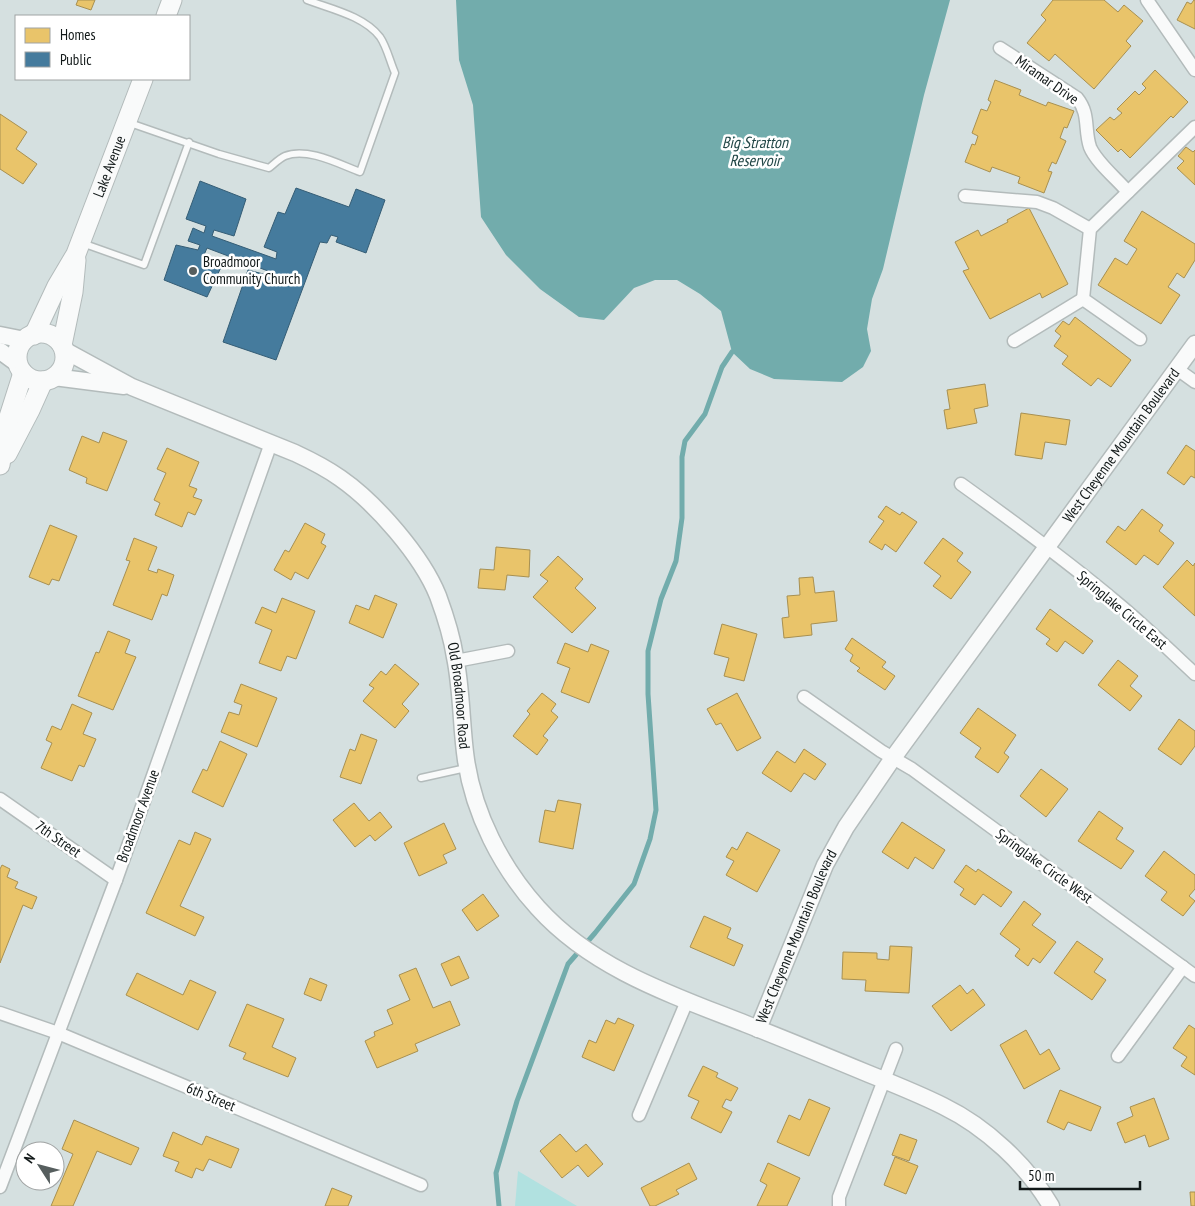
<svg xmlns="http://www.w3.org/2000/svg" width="1195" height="1206" font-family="'PT Sans Narrow',sans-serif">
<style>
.green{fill:#b1e1e0}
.water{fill:#72acac}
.homes{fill:#e9c46a;stroke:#a89051}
.public{fill:#457b9d;stroke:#355d75}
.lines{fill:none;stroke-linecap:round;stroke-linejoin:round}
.stream{stroke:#72acac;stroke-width:5}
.service-casing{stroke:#b3bbbb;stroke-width:9}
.minor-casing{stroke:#b3bbbb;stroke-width:15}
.tertiary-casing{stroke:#b3bbbb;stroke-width:19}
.secondary-casing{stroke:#b3bbbb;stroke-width:21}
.service{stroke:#f9fafa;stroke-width:6}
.minor{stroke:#f9fafa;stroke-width:12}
.tertiary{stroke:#f9fafa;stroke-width:16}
.secondary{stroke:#f9fafa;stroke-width:19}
.poi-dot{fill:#565e5e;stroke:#fff;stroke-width:2}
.labels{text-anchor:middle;stroke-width:5;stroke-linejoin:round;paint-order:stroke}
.street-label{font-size:15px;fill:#111818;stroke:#fff}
.poi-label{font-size:15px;fill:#111818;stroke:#fff;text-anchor:start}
.water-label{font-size:16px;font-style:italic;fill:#214646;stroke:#fff}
</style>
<rect width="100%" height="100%" fill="#d5e0e0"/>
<path class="green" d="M518,1171L577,1206H515Z"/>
<path class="water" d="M456,0H950L924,95L883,269L872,299L867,329L871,351L863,367L842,382L774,379L750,369L732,352L721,311L700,294L677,280H655L634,288L604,320L579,317L540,289L506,255L481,217L473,105L459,60Z"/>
<g class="homes">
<path d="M78,0H95L91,10L76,5Z"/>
<path d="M1053,0H1104L1118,12L1124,5L1143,21L1126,41L1131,46L1094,89L1055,54L1049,61L1027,43L1046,20L1041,15Z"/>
<path d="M1194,0H1195V29L1177,20L1187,2L1191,4Z"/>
<path d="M1155,70L1188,102L1173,118L1171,116L1130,158L1121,149L1118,152L1096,130L1110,117L1114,120L1122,113L1117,109L1135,91L1139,95L1146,88L1142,84Z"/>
<path d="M995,80L1021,90L1019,95L1046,106L1048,102L1074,111L1067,128L1064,127L1060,138L1066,141L1056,164L1052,162L1048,171L1052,172L1044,193L1018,183L1020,177L992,167L990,172L965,162L972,144L975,145L978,136L972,133L981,109L987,111L991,102L988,100Z"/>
<path d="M0,114L27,132L16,149L37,164L23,184L0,169Z"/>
<path d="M1186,147L1193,152L1195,150V185L1177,168L1184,161L1178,156Z"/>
<path d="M1029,208L1068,284L1042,298L1040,293L990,319L963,271L969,269L955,242L978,230L981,236L1008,222L1007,220Z"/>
<path d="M1142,211L1195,244V260L1184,278L1177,273L1168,287L1180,295L1161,324L1098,285L1115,258L1127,265L1137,249L1124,241Z"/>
<path d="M1075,317L1131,360L1111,387L1098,378L1091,386L1062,364L1068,356L1054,346L1061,336L1055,331L1063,321L1069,325Z"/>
<path d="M985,384L988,406L974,409L977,423L947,429L944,410L950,409L947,390Z"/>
<path d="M1021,413L1070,420L1066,445L1045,442L1042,459L1015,455Z"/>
<path d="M103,432L127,441L107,491L86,483L87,478L69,470L82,436L99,443Z"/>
<path d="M1186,445L1195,451V478L1191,476L1184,485L1167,473Z"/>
<path d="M167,448L199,462L189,486L197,489L193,497L202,500L195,515L188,512L182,527L155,515L160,503L154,500L166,473L157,469Z"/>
<path d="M886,506L900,515L902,512L917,522L896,552L885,544L882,550L869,542L884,521L878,517Z"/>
<path d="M1142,509L1163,525L1159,531L1174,543L1158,565L1144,555L1136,565L1106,542L1118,526L1125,531Z"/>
<path d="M305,523L325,534L321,543L326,546L308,579L295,572L291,580L274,570L285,550L289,552Z"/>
<path d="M50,525L77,536L59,581L52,579L49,585L29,577Z"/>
<path d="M134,538L157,547L148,570L157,573L158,569L174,575L167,596L162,594L152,620L113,605L130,561L126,560Z"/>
<path d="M943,538L963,553L957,561L971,572L951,599L933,586L941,576L924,563Z"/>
<path d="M496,547L530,550L529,577L507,575L505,590L478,588L480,569L494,570Z"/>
<path d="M558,556L583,579L575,588L596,608L572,633L533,597L548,581L540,575Z"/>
<path d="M1187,560L1193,566L1195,563V616L1163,587Z"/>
<path d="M813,577L815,593L834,591L837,621L811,624L812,635L784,638L782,618L789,617L787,596L800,595L799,578Z"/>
<path d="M375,595L397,604L383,638L349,623L356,605L369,610Z"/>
<path d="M282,598L315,611L296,659L287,656L281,671L259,663L272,630L255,623L262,607L276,613Z"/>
<path d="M1050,609L1093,641L1083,654L1065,641L1057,652L1046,644L1050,639L1036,629Z"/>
<path d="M722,624L757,634L744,681L724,676L729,658L714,654Z"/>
<path d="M108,631L130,640L125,653L136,657L113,710L78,696L96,652L99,653Z"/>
<path d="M852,638L886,662L882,667L895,676L885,690L857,671L860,668L850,661L853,655L845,649Z"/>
<path d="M565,643L588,652L591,644L609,651L589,703L561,692L570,668L557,663Z"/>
<path d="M1118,660L1138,676L1130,686L1142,696L1130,711L1098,685Z"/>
<path d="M395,664L419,684L402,704L409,711L395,728L363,701L374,688L369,685L381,671L386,675Z"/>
<path d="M241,684L277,698L257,747L221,732L229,712L239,715L242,705L234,702Z"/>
<path d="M542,693L556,704L551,711L558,717L543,736L548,740L537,755L513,736L530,714L527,711Z"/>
<path d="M737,693L761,738L737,751L721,723L716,725L707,709Z"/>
<path d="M72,704L92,713L83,734L96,739L84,767L79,765L72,781L41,768L52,743L46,740L52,726L61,730Z"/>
<path d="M978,708L1016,735L1004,753L1009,757L998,773L975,757L981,748L960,733Z"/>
<path d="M1179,719L1195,731V746L1181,765L1158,749Z"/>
<path d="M361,734L377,740L361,784L340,777L350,749L355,751Z"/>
<path d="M220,741L247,754L223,807L192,792L203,769L207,771Z"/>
<path d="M804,749L826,764L815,780L804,773L791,792L762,773L777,751L795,763Z"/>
<path d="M1041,769L1068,789L1046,817L1020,796Z"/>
<path d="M558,800L581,804L573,849L539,842L545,810L555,812Z"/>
<path d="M354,803L369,821L380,812L392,827L375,841L370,835L355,847L333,820Z"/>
<path d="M1099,811L1123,828L1116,839L1134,851L1121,869L1078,841Z"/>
<path d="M902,822L945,850L933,869L915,857L908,869L882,852Z"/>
<path d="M444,823L456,849L443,855L447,863L419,876L404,843Z"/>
<path d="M195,832L211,839L180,906L204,917L195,936L146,913L179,840L190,845Z"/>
<path d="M747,832L780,850L757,892L726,875L734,861L726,857L732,847L737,850Z"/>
<path d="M1164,851L1195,875V889L1189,896L1195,901L1183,916L1161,900L1167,892L1145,876Z"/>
<path d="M2,865L10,869L7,877L18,882L15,888L37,897L32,909L23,905L0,963V869Z"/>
<path d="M966,865L976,872L978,869L1012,892L1001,907L983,894L975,905L960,895L964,889L954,882Z"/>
<path d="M483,894L499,916L477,931L462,910Z"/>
<path d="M1024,901L1041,914L1032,925L1056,942L1040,963L1033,958L1028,966L1015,956L1020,949L1000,934Z"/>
<path d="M704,916L731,928L727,938L743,945L734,966L690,947Z"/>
<path d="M1077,941L1103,959L1094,972L1106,980L1092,1000L1054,973Z"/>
<path d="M890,946L912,947L909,993L865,991L866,980L842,979L843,952L877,953V959L889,960Z"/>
<path d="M459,956L469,978L451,986L441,964Z"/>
<path d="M416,968L433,1008L450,1001L460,1025L415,1044L418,1051L377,1068L365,1041L375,1036L374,1032L393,1024L387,1010L410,1000L399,975Z"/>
<path d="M137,973L183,995L190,980L216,992L198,1030L126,995Z"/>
<path d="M310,978L327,985L321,1001L304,994Z"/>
<path d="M960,985L967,994L973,989L985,1005L951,1031L932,1006Z"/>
<path d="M247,1004L284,1019L272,1047L296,1058L288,1077L243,1059L246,1053L229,1046Z"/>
<path d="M618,1018L634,1025L614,1071L582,1057L589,1040L596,1043L606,1020L615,1024Z"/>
<path d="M1189,1025L1195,1029V1075L1181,1066L1187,1057L1173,1048Z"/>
<path d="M1026,1030L1040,1055L1049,1049L1060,1069L1024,1089L1000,1045Z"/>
<path d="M703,1066L718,1073L716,1077L738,1088L731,1101L726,1099L722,1107L732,1112L721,1133L691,1118L699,1101L688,1096Z"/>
<path d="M1060,1090L1101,1107L1091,1131L1068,1122L1064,1130L1047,1122Z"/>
<path d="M1154,1098L1169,1139L1149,1147L1145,1135L1125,1143L1117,1123L1133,1116L1130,1107Z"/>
<path d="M809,1099L830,1108L809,1156L777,1142L789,1115L800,1120Z"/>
<path d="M74,1120L139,1148L131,1165L97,1151L73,1206H51L73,1154L62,1149Z"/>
<path d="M173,1132L202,1145L206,1136L239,1149L231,1168L209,1159L203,1171L196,1168L192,1178L175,1171L179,1162L163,1156Z"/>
<path d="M560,1134L576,1152L586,1144L603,1164L588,1177L578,1165L562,1178L540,1151Z"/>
<path d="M900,1134L917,1140L909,1161L892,1155Z"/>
<path d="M895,1157L918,1166L906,1194L884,1185Z"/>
<path d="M689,1163L697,1179L676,1190L679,1194L655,1206H650L641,1188Z"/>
<path d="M768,1163L800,1178L787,1206H757L767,1185L760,1181Z"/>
<path d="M332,1188L352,1196L348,1206H325Z"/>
<path d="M1190,1192H1195V1206H1191Z"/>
</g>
<path class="public" d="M200,181L246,199L234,236L214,230L212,236L276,259L277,252L264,247L278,212L285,214L296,188L349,207L356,189L385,200L366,253L336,242L338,237L331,235L327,243L320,242L276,360L223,342L248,270L267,275L268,271L207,248L204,255L223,263L207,297L164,280L176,245L198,250L200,245L188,241L193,228L204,233L206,226L186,219Z"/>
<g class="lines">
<path class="stream" d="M499,1206L496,1173L517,1101L568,964L595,933L634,884L650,839L656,810L648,694V651L661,599L676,561L682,518V457L685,441L705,414L722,367L732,352"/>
<defs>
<g id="service">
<path d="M127,122L219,154L269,168C274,164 280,158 285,156C307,147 339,164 360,172L395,73C390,62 387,47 380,37C364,16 331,9 307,0"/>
<path d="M82,243L144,265L189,142"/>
<path d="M421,778L466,768"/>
</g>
<g id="minor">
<path d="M1147,0L1195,70"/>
<path d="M1000,48L1077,98C1090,114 1084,129 1090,147C1096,162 1117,179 1128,192"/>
<path d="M965,196L1037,202L1053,208L1090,229"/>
<path d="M1140,339L1083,299L1090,229L1195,127"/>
<path d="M1014,341L1083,299"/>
<path d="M1177,369L1195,382"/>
<path d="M961,484C1014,522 1066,560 1116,602C1143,624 1169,650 1195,674"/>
<path d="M456,661L508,651"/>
<path d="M804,697L881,751L912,769L1195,976"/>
<path d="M0,799L116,880"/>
<path d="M0,1013L58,1033L421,1185"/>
<path d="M1118,1056L1183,967"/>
<path d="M639,1115L687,1001"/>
<path d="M0,1187L116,880L271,443"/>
<path d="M839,1206V1197L896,1049"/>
</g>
<g id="tertiary">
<path d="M0,335L25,340"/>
<path id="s1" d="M64,350L132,387L295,453C310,460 326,468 340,478C376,503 422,556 438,596C445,615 452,637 455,657C462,691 461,726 466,760C474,814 501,867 538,908C593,969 672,995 746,1024C787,1040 828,1057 869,1074C894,1084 919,1094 943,1106C986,1127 1027,1165 1051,1206"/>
<path d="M0,351L18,364"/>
<path d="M54,377L124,386"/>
<path id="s2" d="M758,1029L825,865L846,827L893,758L1195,344"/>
</g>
<g id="secondary">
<path d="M166,16L172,0"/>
<circle cx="41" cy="357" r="24"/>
<path id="s3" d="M34,335L57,286L76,254L143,79"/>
<path d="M62,345L73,292L76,260"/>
<path d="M7,454L30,410L43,381"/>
<path d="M0,465L7,423L23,373"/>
</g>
</defs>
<use href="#service" class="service-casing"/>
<use href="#minor" class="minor-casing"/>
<use href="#tertiary" class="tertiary-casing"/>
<use href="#secondary" class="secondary-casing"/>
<use href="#service" class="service"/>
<use href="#minor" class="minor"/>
<use href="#tertiary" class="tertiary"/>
<use href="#secondary" class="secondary"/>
</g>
<circle class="poi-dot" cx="193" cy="271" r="5"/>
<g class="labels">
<g class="street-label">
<text transform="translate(1047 80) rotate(35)" y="5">Miramar Drive</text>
<text dy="5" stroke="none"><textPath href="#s3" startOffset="185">Lake Avenue</textPath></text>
<text dy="5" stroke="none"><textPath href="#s2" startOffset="691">West Cheyenne Mountain Boulevard</textPath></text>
<text transform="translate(1122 610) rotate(40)" y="5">Springlake Circle East</text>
<text dy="5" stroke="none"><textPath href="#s1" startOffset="562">Old Broadmoor Road</textPath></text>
<text transform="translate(138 816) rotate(-70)" y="5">Broadmoor Avenue</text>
<text transform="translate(58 839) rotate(35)" y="5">7th Street</text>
<text transform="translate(1044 866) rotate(36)" y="5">Springlake Circle West</text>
<text dy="5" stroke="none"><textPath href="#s2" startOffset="100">West Cheyenne Mountain Boulevard</textPath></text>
<text transform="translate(211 1097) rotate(23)" y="5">6th Street</text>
</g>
<g class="poi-label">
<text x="203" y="267">Broadmoor<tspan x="203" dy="17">Community Church</tspan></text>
</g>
<g class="water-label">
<text x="755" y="148">Big Stratton<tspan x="755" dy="18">Reservoir</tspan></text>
</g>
</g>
<rect x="15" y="15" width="175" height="65" fill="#ffffff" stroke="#a0a3a3"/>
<rect x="25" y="28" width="25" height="15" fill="#e9c46a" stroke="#a0a3a3"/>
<text x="60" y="40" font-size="15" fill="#111818">Homes</text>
<rect x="25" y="52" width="25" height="15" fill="#457b9d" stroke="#a0a3a3"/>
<text x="60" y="65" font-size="15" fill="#111818">Public</text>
<g transform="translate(40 1166) rotate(306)"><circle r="24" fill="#ffffff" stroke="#a0a3a3"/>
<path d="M0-4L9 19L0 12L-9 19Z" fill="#565e5e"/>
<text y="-8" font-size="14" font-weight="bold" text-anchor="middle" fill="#111818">N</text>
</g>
<path d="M1020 1181v8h120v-8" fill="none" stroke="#111818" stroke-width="2.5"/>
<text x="1028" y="1181" font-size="15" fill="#111818" stroke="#ffffff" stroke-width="4" paint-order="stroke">50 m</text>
</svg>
